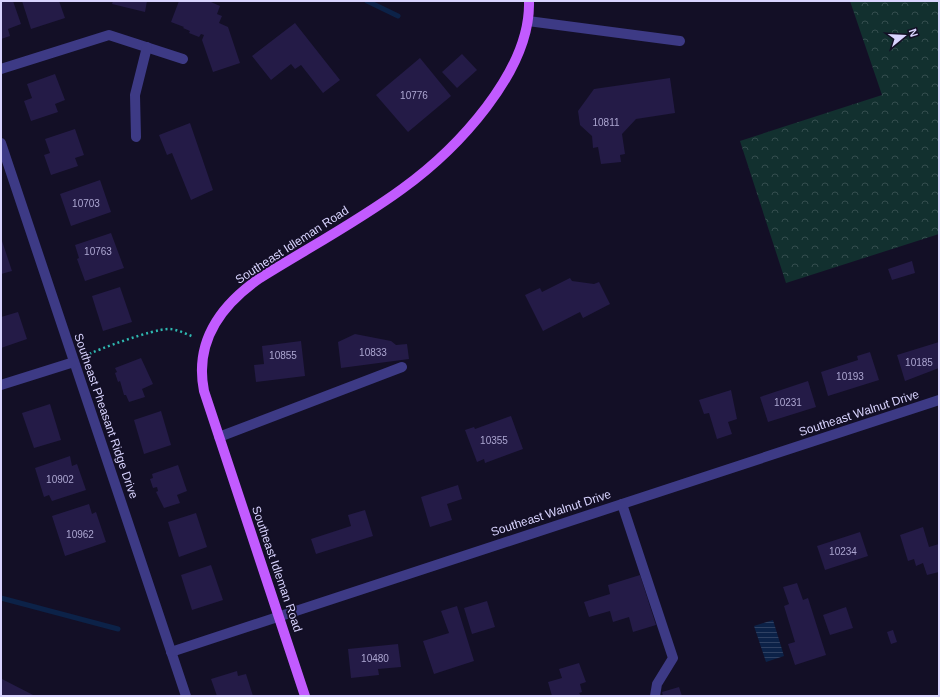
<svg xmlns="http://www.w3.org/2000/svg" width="940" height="697" font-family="Helvetica,sans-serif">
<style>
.forest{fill:url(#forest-crowns)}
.water{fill:url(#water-rules)}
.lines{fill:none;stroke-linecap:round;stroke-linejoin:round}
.stream{stroke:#0c2248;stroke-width:5}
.building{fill:#241b47}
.path{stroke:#2fb8b0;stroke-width:2.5;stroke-dasharray:2 3;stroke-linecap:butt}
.minor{stroke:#3d3a85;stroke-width:10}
.major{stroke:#c25bff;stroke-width:10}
.labels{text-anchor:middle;stroke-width:3.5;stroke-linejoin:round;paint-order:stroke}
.number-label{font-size:10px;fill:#aca6d1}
.street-label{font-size:12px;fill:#d9d4ff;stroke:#130f26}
</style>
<defs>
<pattern id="forest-crowns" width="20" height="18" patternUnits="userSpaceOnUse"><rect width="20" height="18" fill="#12302f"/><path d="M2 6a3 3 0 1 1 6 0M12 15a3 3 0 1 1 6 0" fill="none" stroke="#344d4e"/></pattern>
<pattern id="water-rules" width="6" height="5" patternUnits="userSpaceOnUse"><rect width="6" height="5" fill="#0c2248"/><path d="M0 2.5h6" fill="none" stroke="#2f4163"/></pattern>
</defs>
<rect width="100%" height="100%" fill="#130f26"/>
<path class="forest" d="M850,1H939V234L786,283L740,141L882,95Z"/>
<path class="water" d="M773,620L784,656L766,662L754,626Z"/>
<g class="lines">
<g class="stream">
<path d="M367,1L398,16"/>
<path d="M1,598L118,629"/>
</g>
</g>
<g class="building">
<path d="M1,1H13L21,24L8,29L10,36L1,39Z"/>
<path d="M22,1H59L65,18L31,29Z"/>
<path d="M113,1H147L145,12L112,4Z"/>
<path d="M179,1H211V2L220,6L217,14L222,16L219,23L228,27L240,63L213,72L202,40L204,35L201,34L199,37L189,33L190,31L183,28L184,27L171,22Z"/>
<path d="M295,23L340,80L323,93L301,65L295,69L291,64L271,80L252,56Z"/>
<path d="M462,54L477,70L457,88L442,72Z"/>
<path d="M420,58L451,96L408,132L376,95Z"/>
<path d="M55,74L65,100L55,104L58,112L31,121L24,101L32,98L27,84Z"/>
<path d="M670,78L675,113L636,119L622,134L625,154L620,155L621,162L601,164L598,147L593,148L592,136L580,125L578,111L594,89Z"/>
<path d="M190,123L213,190L191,200L172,153L167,155L159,135Z"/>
<path d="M75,129L84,155L75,158L78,166L51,175L44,155L50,153L45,139Z"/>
<path d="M100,180L111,212L71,226L60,194Z"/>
<path d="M111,233L124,268L85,281L77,259L79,258L75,245Z"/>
<path d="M1,238L12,271L1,274Z"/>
<path d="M912,261L915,273L892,280L888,269Z"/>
<path d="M570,278L572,281L594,284L599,282L610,304L583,318L580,312L543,331L525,295L540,288L542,292Z"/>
<path d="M120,287L132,322L103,331L92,296Z"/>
<path d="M18,312L27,339L1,348V317Z"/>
<path d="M355,334L391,341L396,345L407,344L409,359L341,368L338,342Z"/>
<path d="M301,341L305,376L256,382L254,365L264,364L262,346Z"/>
<path d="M939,342V368L905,381L897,355Z"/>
<path d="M870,352L879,380L828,396L821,372L858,360L857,356Z"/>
<path d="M141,358L153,384L142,389L145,397L129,402L126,395H124L120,381L118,382L115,373L117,372L115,368Z"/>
<path d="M808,381L816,407L768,422L760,397Z"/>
<path d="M731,390L737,419L728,422L732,434L717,439L709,413L704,414L699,400Z"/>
<path d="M50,404L61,440L34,448L22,413Z"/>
<path d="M161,411L171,445L144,454L134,420Z"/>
<path d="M511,416L523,449L485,463L484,459L477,462L465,430L474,427L475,429Z"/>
<path d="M70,456L72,466L77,464L86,490L52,501L49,495L44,497L35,468Z"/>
<path d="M178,465L187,491L177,495L180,503L164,508L156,492L158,491L157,487L153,488L150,479L153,478L152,474Z"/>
<path d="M458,485L462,499L447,504L452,520L430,527L421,497Z"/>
<path d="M89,504L92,514L96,512L106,542L65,556L52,516Z"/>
<path d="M365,510L373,536L316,554L311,539L351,526L348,515Z"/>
<path d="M196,513L207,547L179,557L168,522Z"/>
<path d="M923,527L929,547L939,544V572L927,575L923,563L916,566L914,559L908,561L900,535Z"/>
<path d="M860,532L868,556L825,570L817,546Z"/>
<path d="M211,565L223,600L192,610L181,575Z"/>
<path d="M640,575L656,625L633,632L629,617L613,622L610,611L589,617L584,602L610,594L608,585Z"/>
<path d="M797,583L803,600L808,598L826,655L795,665L788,644L795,642L784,606L789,604L783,587Z"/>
<path d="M487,601L495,627L472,634L464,608Z"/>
<path d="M457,606L474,661L434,674L423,641L449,633L441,611Z"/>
<path d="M846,607L853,628L830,635L823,615Z"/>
<path d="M893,630L897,642L891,644L887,632Z"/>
<path d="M398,644L401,667L378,669L379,675L351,678L348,649Z"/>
<path d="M579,663L586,682L580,684L582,692L579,693L581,696H552L548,682L562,678L559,669Z"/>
<path d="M237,671L238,676L246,674L253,696H217L211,679Z"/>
<path d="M2,679L35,696H1Z"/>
<path d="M679,687L682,696H663L662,692Z"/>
</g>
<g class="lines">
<path class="path" d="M85,356C98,349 154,329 168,329C177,329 186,334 194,337"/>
<g class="minor">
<path d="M528,21L680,41"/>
<path d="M1,69L109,35L183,59"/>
<path d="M136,137L135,95L147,47"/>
<path d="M1,143L186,696"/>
<path d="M1,385L74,362"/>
<path d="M219,437L402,367"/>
<path d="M622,504L673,658L657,684L655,696"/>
<path d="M171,652L939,400"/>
</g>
<path class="major" d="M305,696L204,391C194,341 221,305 260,278C308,248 357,222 402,189C456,150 531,72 529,1"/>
</g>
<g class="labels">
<g class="number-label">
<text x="414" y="99">10776</text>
<text x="606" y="126">10811</text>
<text x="86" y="207">10703</text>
<text x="98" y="255">10763</text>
<text x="373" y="356">10833</text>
<text x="283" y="359">10855</text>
<text x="919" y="366">10185</text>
<text x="850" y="380">10193</text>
<text x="788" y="406">10231</text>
<text x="494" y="444">10355</text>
<text x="60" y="483">10902</text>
<text x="80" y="538">10962</text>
<text x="843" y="555">10234</text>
<text x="375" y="662">10480</text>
</g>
<g class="street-label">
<text transform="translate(292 245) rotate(-33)" y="4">Southeast Idleman Road</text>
<text transform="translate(859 413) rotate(-18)" y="4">Southeast Walnut Drive</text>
<text transform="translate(106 416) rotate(71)" y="4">Southeast Pheasant Ridge Drive</text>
<text transform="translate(551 513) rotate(-18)" y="4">Southeast Walnut Drive</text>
<text transform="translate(277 569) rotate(71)" y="4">Southeast Idleman Road</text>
</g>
</g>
<rect width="940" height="697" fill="none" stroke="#d9d4ff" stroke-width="4"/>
<g transform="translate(904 36) rotate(72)" stroke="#130f26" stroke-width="3" paint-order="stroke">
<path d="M0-3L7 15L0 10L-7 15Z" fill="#d9d4ff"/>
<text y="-6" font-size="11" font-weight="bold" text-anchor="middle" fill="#d9d4ff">N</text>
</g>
</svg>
